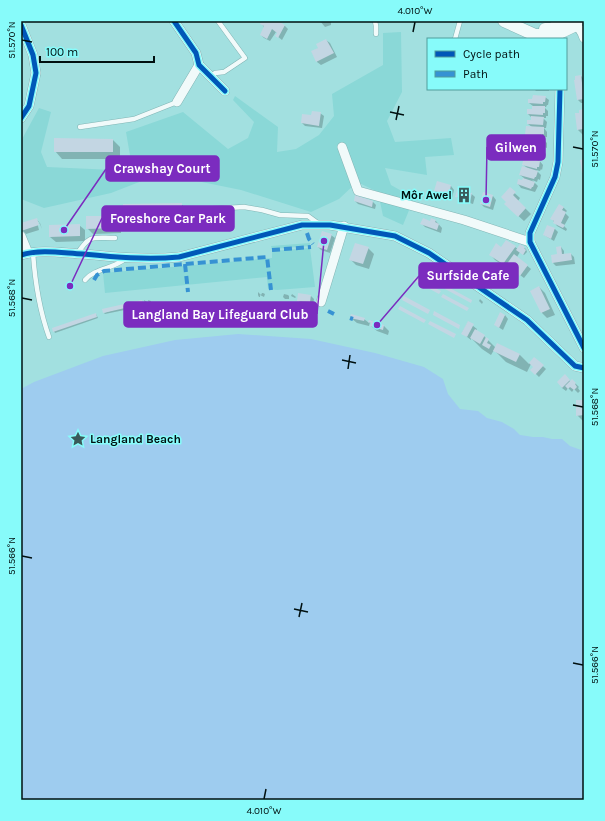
<svg xmlns="http://www.w3.org/2000/svg" width="605" height="821" font-family="Karla,sans-serif">
<style>
.green{fill:#8ad8d7}
.water{fill:#9eccef}
.shadow{fill:#0003}
.building{fill:#c3d6e3}
.lines{fill:none;stroke-linecap:round;stroke-linejoin:round}
.service-casing{stroke:#82b5b5;stroke-width:5.5}
.minor-casing{stroke:#82b5b5;stroke-width:10}
.secondary-casing{stroke:#82b5b5;stroke-width:13}
.service{stroke:#f1fafa;stroke-width:4.5}
.minor{stroke:#f1fafa;stroke-width:9}
.secondary{stroke:#f1fafa;stroke-width:12}
.quiet{stroke:#3692d3;stroke-width:4;stroke-dasharray:8 4;stroke-linecap:butt}
.cycleway-casing{stroke:#87fbfa;stroke-width:8}
.cycleway{stroke:#0057b8;stroke-width:5}
.ticks{fill:none;stroke:#001010;stroke-width:1.5}
.labels{text-anchor:middle;stroke-width:3;stroke-linejoin:round;paint-order:stroke}
.poi-label{font-size:12px;font-weight:bold;fill:#001010;stroke:#87fbfa;text-anchor:end}
.leader{fill:none;stroke:#7b2cbf;stroke-width:1.5}
.callout-dot{fill:#7b2cbf;stroke:#87fbfa;stroke-width:1.5}
.callout{fill:#7b2cbf;stroke:#7b2cbf;stroke-width:1.5}
.callout-label{font-size:13px;text-anchor:middle;font-weight:bold;fill:#fff}
.neatline{fill:none;stroke:#001010;stroke-width:1.5}
.ticks-label{font-size:10px;text-anchor:middle;fill:#001010}
</style>
<rect width="100%" height="100%" fill="#a2e0e0"/>
<g class="green">
<path d="M401,32L402,92L387,121L395,142L451,138L454,155L425,157L427,175L385,168L391,185L414,198L403,225L383,216L378,192L357,182L339,199L311,212L241,190L182,178L147,179L111,193L44,208L21,199V141L39,108L51,112L41,152L47,167L114,170L132,167L126,132L183,112L228,149L248,138L254,122L233,100L235,96L278,127L277,152L296,149L319,135L334,116L332,94L383,65V33Z"/>
<path d="M310,243V246L272,249L271,246Z"/>
<path d="M310,248L315,287L277,290L268,289L267,277L105,293L103,273L272,258V251Z"/>
</g>
<path class="water" d="M238,334L311,339L375,353L424,367L443,379L448,394L460,409L478,411L487,418L502,422L514,429L520,435L533,437H543L552,439H562L570,446L584,451V800H21V389L34,382L103,356L175,340Z"/>
<g class="shadow">
<path d="M262,21H276L285,26L288,29L282,40L277,36L278,33L276,32L270,41L264,38L261,35L264,27L261,23Z"/>
<path d="M320,21H331V25L325,27Z"/>
<path d="M326,40L330,43L337,57L321,65L317,62L312,52L319,48Z"/>
<path d="M581,76L584,79V103H581L578,100Z"/>
<path d="M534,89H549V91H536Z"/>
<path d="M545,97L549,100L548,105H547L546,107H544L548,111V116H546V118H543L547,122L546,128H544L547,132V137H545V139H543L547,143V148L544,147V150L541,149L546,154L545,159L543,158L542,160L538,159L543,165L542,170L541,169L540,171L536,170L541,175L540,180L538,179L537,182L532,180L538,186L535,192L521,188L518,184L522,181L524,178L520,175L528,169L523,164L530,159L525,154L526,151L523,149L530,148L527,144L529,138L526,135L532,127L528,124L532,121V118L528,114L532,110L533,106L529,103Z"/>
<path d="M584,110V135H583L578,130L580,114Z"/>
<path d="M320,113L324,116L322,128L305,126L302,123Z"/>
<path d="M113,140L120,147V159H62L55,151Z"/>
<path d="M438,183L451,186L454,190L452,198L439,194L435,191Z"/>
<path d="M510,189L520,198L518,201L531,214L524,221L505,204L507,202Z"/>
<path d="M467,190L475,197L473,204L460,200L457,197Z"/>
<path d="M493,196L496,200L493,210L484,207L481,204Z"/>
<path d="M356,197L373,202L376,205L375,209L358,204L355,201Z"/>
<path d="M181,204L187,209V224L130,225L124,220Z"/>
<path d="M563,207L567,211L565,213L569,217L564,226L567,229L566,231L557,226L552,219Z"/>
<path d="M116,217L121,222V233L93,234L87,228Z"/>
<path d="M36,219L40,223L42,229L39,222H37L39,230L26,234L22,230L21,224Z"/>
<path d="M435,220L442,228L441,233L425,227L422,224Z"/>
<path d="M79,225L85,230V241L56,242L50,237Z"/>
<path d="M548,226L555,229L558,232L554,241L544,235Z"/>
<path d="M331,235L335,238L330,253L321,250L318,247Z"/>
<path d="M520,245L526,249L527,252L524,255L520,252L517,257L531,269L524,278L510,268L509,269L495,260L490,254L502,248L515,247L518,249Z"/>
<path d="M561,247L564,251V254H571L574,257L575,264L556,266L553,263L558,255Z"/>
<path d="M368,248L374,254L369,269L356,265L351,260Z"/>
<path d="M539,287L545,293L555,315L547,318L542,313L531,291Z"/>
<path d="M258,292L261,295L262,293H263L265,294L264,297L260,295V297H259L258,295Z"/>
<path d="M284,294L288,295L289,296V299H285L283,297Z"/>
<path d="M292,294L296,297L295,298L291,296Z"/>
<path d="M311,296L314,299L313,305H309V308L300,305L302,304L298,300Z"/>
<path d="M480,299L483,302L482,304L479,301Z"/>
<path d="M144,300L147,302V305L145,304Z"/>
<path d="M148,300L151,301V304L149,303Z"/>
<path d="M142,301L144,306L105,314L104,313Z"/>
<path d="M96,314L98,318L55,333L54,331Z"/>
<path d="M505,315L508,319L503,330L495,325Z"/>
<path d="M351,318L364,319L369,323L370,321L384,326L389,331L388,335L377,331L371,326L372,324L370,322L369,326L357,323Z"/>
<path d="M468,322L477,329L476,331L484,336L496,348L519,354L529,364L534,358L546,369L539,377L532,370L535,367L531,364L527,372L506,362L494,350L491,355L482,349L471,338V340L462,333Z"/>
<path d="M565,376L571,382L572,380L579,387L578,388L580,391L578,393L574,389L572,392L568,388L566,391L562,388L559,382Z"/>
<path d="M584,401V422L577,415Z"/>
</g>
<g class="building">
<path d="M261,21H278L285,25L278,38L275,36L277,33L272,29L267,39L260,35L264,26L260,24Z"/>
<path d="M326,39L334,53L316,62L311,51L318,48L316,44Z"/>
<path d="M581,75L584,99L577,100L574,80H575V76Z"/>
<path d="M533,95L546,96L545,102H543V104L528,103V99H532Z"/>
<path d="M532,106H545V113H543V115L527,114V109H532Z"/>
<path d="M584,109V134H583V129L577,130L575,113H579V110Z"/>
<path d="M312,111L321,112L319,126L301,123L302,114L311,115Z"/>
<path d="M531,116L544,117L543,125L527,124V120H531Z"/>
<path d="M526,126L544,127V134H542V136L525,135Z"/>
<path d="M54,138L113,139V152H54Z"/>
<path d="M524,157L540,161L539,167H537V169L522,165Z"/>
<path d="M584,159V173H582L580,160Z"/>
<path d="M522,166L538,171L536,177H535L534,179L519,175Z"/>
<path d="M523,178L535,182L533,187H532L531,189L517,184L518,179L522,180Z"/>
<path d="M437,181L451,185L449,195L434,191Z"/>
<path d="M458,187L468,189L467,192L472,193L470,201L455,197Z"/>
<path d="M510,187L516,192L513,195L526,208L518,217L504,204L506,202L501,197Z"/>
<path d="M483,192L493,195L490,207L480,204Z"/>
<path d="M355,195L373,201L372,207L354,201Z"/>
<path d="M182,203V219L123,220V204Z"/>
<path d="M559,204L564,207L562,210L566,212L561,223L565,225L563,228L553,223L554,221L550,219Z"/>
<path d="M86,216H116L117,228L86,229Z"/>
<path d="M37,218L39,225L21,231V223Z"/>
<path d="M423,218L430,221L431,218L436,220L435,222L439,224L437,230L420,224Z"/>
<path d="M80,224V236L49,237V225Z"/>
<path d="M547,225L555,228L551,239L543,235Z"/>
<path d="M322,231L332,234L327,250L317,247Z"/>
<path d="M506,240L516,246L503,264L489,255L496,243L501,247Z"/>
<path d="M355,243L369,247L363,264L349,260Z"/>
<path d="M520,244L525,247L524,248L526,250L523,255L516,250Z"/>
<path d="M561,246L562,254L571,253L572,260L552,263L551,255L557,254L556,247Z"/>
<path d="M514,254L528,265L520,276L506,265Z"/>
<path d="M415,277L441,291L439,294L413,280Z"/>
<path d="M446,286L472,300L471,303L445,289Z"/>
<path d="M539,286L550,309L541,313L530,291Z"/>
<path d="M298,293L311,295L310,302L297,301Z"/>
<path d="M443,294L469,308L467,311L441,297Z"/>
<path d="M404,296L430,310L428,314L402,300Z"/>
<path d="M142,300L143,304L103,313L102,309Z"/>
<path d="M400,306L426,320L424,323L398,309Z"/>
<path d="M434,311L460,325L459,329L433,315Z"/>
<path d="M500,312L505,315L499,328L494,325Z"/>
<path d="M96,313L97,317L53,332L52,328Z"/>
<path d="M351,314L365,318L364,321L350,318Z"/>
<path d="M369,320L384,325L383,330L370,326L371,323L368,322Z"/>
<path d="M430,321L456,334L454,338L428,324Z"/>
<path d="M468,321L474,324L467,337L461,334Z"/>
<path d="M475,329L485,335L480,344L470,338Z"/>
<path d="M486,337L489,339L487,343L491,345L489,349L482,345Z"/>
<path d="M497,343L520,354L516,362L493,351Z"/>
<path d="M534,357L544,365L535,375L530,370L533,367L529,363Z"/>
<path d="M565,374L570,380L562,388L557,382Z"/>
<path d="M572,379L576,383L575,384L577,387L574,390L570,387L568,389L565,386Z"/>
<path d="M576,400H584V415L576,416Z"/>
</g>
<g class="lines">
<defs>
<g id="service">
<path d="M375,21L376,26V34"/>
<path d="M455,39L460,21"/>
<path d="M211,77L215,73L224,72L245,58L218,21"/>
<path d="M80,127L134,119L177,102"/>
<path d="M133,226L189,223L194,220L201,211L208,209L244,207L262,210L280,215L308,216L319,224"/>
<path d="M33,253C35,282 39,309 49,337"/>
<path d="M77,254C90,234 92,238 115,238"/>
<path d="M85,280C95,268 113,269 125,259"/>
</g>
<g id="minor">
<path d="M174,21L196,53L199,65L225,91"/>
<path d="M570,24C578,25 582,31 584,38"/>
<path d="M21,25L33,55L36,73L29,106L21,118"/>
<path d="M560,89L558,162L555,177L530,233V242L584,348"/>
<path d="M177,102L199,65"/>
<path d="M342,147L358,191L464,220L530,242"/>
<path d="M21,236L28,253"/>
<path d="M21,255C41,249 62,253 83,254C114,257 147,260 179,257L302,225H330L395,236L429,253L527,320L575,366L584,368"/>
<path d="M321,302L344,226"/>
</g>
<g id="secondary">
<path d="M504,21L535,35H555L576,25L577,21"/>
<path d="M545,29H552L562,21"/>
</g>
</defs>
<use href="#service" class="service-casing"/>
<use href="#minor" class="minor-casing"/>
<use href="#secondary" class="secondary-casing"/>
<use href="#service" class="service"/>
<use href="#minor" class="minor"/>
<use href="#secondary" class="secondary"/>
<g class="quiet">
<path d="M307,233L309,239L313,244"/>
<path d="M272,250L311,247"/>
<path d="M185,264L188,292"/>
<path d="M94,280L97,275L104,271L267,257L271,290"/>
<path d="M328,311L334,314"/>
<path d="M350,318L353,319"/>
</g>
<defs>
<g id="cycleway">
<path d="M174,21L196,53L199,65L225,91"/>
<path d="M21,25L33,55L36,73L29,106L21,118"/>
<path d="M560,89L558,162L555,177L530,233V242L584,348"/>
<path d="M21,255C41,249 62,253 83,254C114,257 147,260 179,257L302,225H330L395,236L429,253L527,320L575,366L584,368"/>
</g>
</defs>
<use href="#cycleway" class="cycleway-casing"/>
<use href="#cycleway" class="cycleway"/>
</g>
<path class="ticks" d="M413,32L415,22M22,40L32,42M390,112L404,115M396,120L399,106M573,147L583,149M22,298L32,300M342,360L356,363M348,369L350,355M573,405L583,407M22,556L32,558M294,609L308,612M299,617L302,603M573,663L583,665M264,799L266,789"/>
<defs>
<symbol id="building-bare" viewBox="-9 -9 18 18"><path d="M-4-6H4V6H1V3H-1V6H-4ZM-2.5-4.3h1.7v1.8h-1.7ZM.8-4.3h1.7v1.8H.8ZM-2.5-1h1.7V.8h-1.7ZM.8-1h1.7V.8H.8Z" fill="#395959" stroke="#87fbfa" stroke-width="2.5" paint-order="stroke"/></symbol>
<symbol id="sight-bare" viewBox="-9 -9 18 18"><path d="M0-6L1.8-2.2L6-1.7L2.9 1.2L3.7 5.4L0 3.3L-3.7 5.4L-2.9 1.2L-6-1.7L-1.8-2.2Z" fill="#395959" stroke="#87fbfa" stroke-width="2.5" paint-order="stroke"/></symbol>
</defs>
<g fill-rule="evenodd">
<use href="#building-bare" x="453" y="184" width="22" height="22"/>
<use href="#sight-bare" x="67" y="428" width="22" height="22"/>
</g>
<g class="labels">
<g class="poi-label">
<text x="452" y="199">Môr Awel</text>
<text x="90" y="443" text-anchor="start">Langland Beach</text>
</g>
</g>
<path class="leader" d="M486 200L487 147M64 230L106 169M70 286L102 218M377 325L419 276M324 241L317 314"/>
<g class="callout-dot">
<circle cx="486" cy="200" r="4"/>
<circle cx="64" cy="230" r="4"/>
<circle cx="70" cy="286" r="4"/>
<circle cx="377" cy="325" r="4"/>
<circle cx="324" cy="241" r="4"/>
</g>
<g class="callout">
<rect x="487" y="135" width="58" height="25" rx="4"/>
<rect x="106" y="156" width="113" height="25" rx="4"/>
<rect x="102" y="206" width="132" height="25" rx="4"/>
<rect x="419" y="263" width="99" height="25" rx="4"/>
<rect x="124" y="302" width="193" height="25" rx="4"/>
</g>
<g class="callout-label">
<text x="516" y="152">Gilwen</text>
<text x="162" y="173">Crawshay Court</text>
<text x="168" y="223">Foreshore Car Park</text>
<text x="468" y="280">Surfside Cafe</text>
<text x="220" y="319">Langland Bay Lifeguard Club</text>
</g>
<rect width="605" height="821" fill="none" stroke="#87fbfa" stroke-width="44"/>
<rect x="427" y="38" width="140" height="52" fill="#87fbfa" stroke="#519d9c"/>
<rect x="435" y="51" width="20" height="6" fill="#0057b8" stroke="#519d9c"/>
<text x="463" y="58" font-size="12" fill="#001010">Cycle path</text>
<rect x="435" y="71" width="20" height="6" fill="#3692d3" stroke="#519d9c"/>
<text x="463" y="78" font-size="12" fill="#001010">Path</text>
<path d="M40 56v6h114v-6" fill="none" stroke="#001010" stroke-width="2"/>
<text x="46" y="56" font-size="12" fill="#001010" stroke="#87fbfa" stroke-width="3" paint-order="stroke">100 m</text>
<rect x="22" y="22" width="561" height="777" class="neatline"/>
<g class="ticks-label">
<text x="415" y="14">4.010°W</text>
<text transform="translate(11 40) rotate(-90)" y="4">51.570°N</text>
<text transform="translate(594 149) rotate(-90)" y="4">51.570°N</text>
<text transform="translate(11 298) rotate(-90)" y="4">51.568°N</text>
<text transform="translate(594 407) rotate(-90)" y="4">51.568°N</text>
<text transform="translate(11 556) rotate(-90)" y="4">51.566°N</text>
<text transform="translate(594 665) rotate(-90)" y="4">51.566°N</text>
<text x="264" y="814">4.010°W</text>
</g>
</svg>
